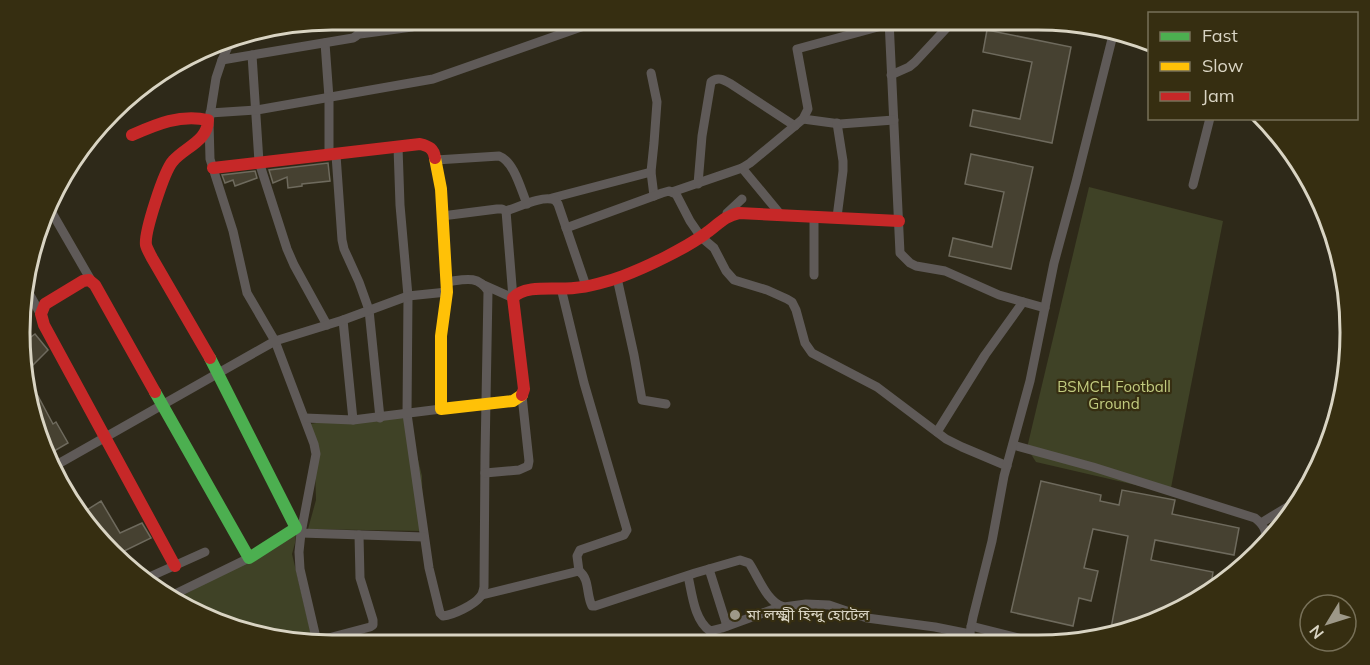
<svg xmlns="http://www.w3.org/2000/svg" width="1370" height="665" font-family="Mulish,'Noto Sans Bengali',sans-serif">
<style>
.green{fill:#3f4226}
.building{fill:#464131;stroke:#6e6a5d;stroke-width:1.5}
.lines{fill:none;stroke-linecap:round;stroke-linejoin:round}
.street{stroke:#5f5a58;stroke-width:9}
.fast{stroke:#4caf50;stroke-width:12}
.slow{stroke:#ffc107;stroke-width:12}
.jam{stroke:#c62828;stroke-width:12}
.poi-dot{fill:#9d9888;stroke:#362e11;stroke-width:2}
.labels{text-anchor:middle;stroke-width:4.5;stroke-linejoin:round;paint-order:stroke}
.park-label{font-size:15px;fill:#c2cb7f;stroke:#362e11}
.poi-label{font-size:15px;fill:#d9d4c3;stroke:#362e11;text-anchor:start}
.rim{fill:none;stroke:#d9d4c3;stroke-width:3}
</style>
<rect width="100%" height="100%" fill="#2e2919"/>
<g class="green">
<path d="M1089,187L1223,221L1170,493L1036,462L1027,448Z"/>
<path d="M371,414H407L422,476L423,531L308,529L316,500L315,466L310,424Z"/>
<path d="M296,535L295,543L292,554L313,642L212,622L178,598Z"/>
</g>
<g class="building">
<path d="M987,30L1071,47L1052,143L970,126L973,110L1020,119L1032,62L983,52Z"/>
<path d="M971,154L1033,167L1011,269L949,256L953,238L992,247L1004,192L965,184Z"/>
<path d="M328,163L330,181L302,184V186L288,188L287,177L273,183L269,170Z"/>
<path d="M255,171L257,178L235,186L233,180L225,183L222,175Z"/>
<path d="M35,334L48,350L27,371L22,364L23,343Z"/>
<path d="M38,396L53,424L56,422L68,443L49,454L45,449L31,401Z"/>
<path d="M1041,481L1101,495L1100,501L1119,505L1122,490L1175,500L1172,514L1239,528L1234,555L1155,540L1151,560L1213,572L1210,591L1157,622L1110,634L1128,536L1093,529L1084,568L1098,571L1091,601L1079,598L1073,626L1011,612Z"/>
<path d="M101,501L120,533L142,523L151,538L116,555L105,533L99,536L82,513Z"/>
</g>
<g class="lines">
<g class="street">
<path d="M889,20L900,253L910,263L916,266L945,271L999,295L1045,308"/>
<path d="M360,34L412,27"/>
<path d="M233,36L222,60L216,78L209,122L210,159L233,231L247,293L275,341L314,444L316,454L301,533L299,552L300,569L317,642"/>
<path d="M325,43L329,98V155"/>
<path d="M252,55L259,162L287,249L294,265L327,325"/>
<path d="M222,60L353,38C362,33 361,29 359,20"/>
<path d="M651,73L657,102L654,143L651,172L654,196"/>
<path d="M891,75L909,67L915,62L954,20"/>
<path d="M210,113L257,110L433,79L601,20"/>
<path d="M803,119L840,124L894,120"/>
<path d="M837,123L843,161V171L837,217"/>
<path d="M398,147L400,205L408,296L407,414L429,568L440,613L443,616C453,615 474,605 480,597C483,594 483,591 484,587L485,455L488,291C477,274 463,280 446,282"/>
<path d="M336,155L342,240L344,249L359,282L369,310L380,418"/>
<path d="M436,160L499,156C514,161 521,190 527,204"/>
<path d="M742,168L781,215"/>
<path d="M698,184L702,136L711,82C718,76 724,80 731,84L795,126"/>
<path d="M1193,185L1210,118"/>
<path d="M672,192L742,168L750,163L803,119L808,109L797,49L889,24"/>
<path d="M552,198L651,172"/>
<path d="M51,211L92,282"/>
<path d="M506,211C519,207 542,195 555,200L558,204L586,286"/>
<path d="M729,215L727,213L742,199"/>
<path d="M442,216L497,209H502L506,211L513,298L484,285"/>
<path d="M566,228L662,193L669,191L676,194L690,221L701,237L714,248L726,271L734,280L767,290L787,299L792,302L796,310L805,343L812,353L877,387L946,439L962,447L1007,466"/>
<path d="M814,275V216"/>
<path d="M617,278L634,355L642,400L666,404"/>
<path d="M25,286L41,315"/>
<path d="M561,288L584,383L627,530L624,535L580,550L577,556L579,571"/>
<path d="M305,418L353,420L343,320"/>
<path d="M353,420L441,409"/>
<path d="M937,432L985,355L1023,302"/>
<path d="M1013,445L1093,467L1255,518C1264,525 1266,530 1267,542"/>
<path d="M51,468L275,341L343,320L408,296L447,292"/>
<path d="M485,473L519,470L528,466L529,461L522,396"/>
<path d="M1261,523L1299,500"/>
<path d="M296,529L301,533L424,537"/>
<path d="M709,569L727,626"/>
<path d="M688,576C692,593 694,620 710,631L722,628L774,609L778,605"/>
<path d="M147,578L205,552"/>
<path d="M173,595L249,558"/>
<path d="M482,595L579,571C590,579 586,595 592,606H595L695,573L740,560L749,563C758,576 767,603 784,607L806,604L829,605L867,618L935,627L970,634"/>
<path d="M971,626L1038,643"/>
<path d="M317,641L370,627L373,625V620L360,578L359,535"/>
<path d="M968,643L973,617L992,541L1004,476L1030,381L1054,263L1076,182L1113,35"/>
</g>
<path class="fast" d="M155,392L249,558L296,528L210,358"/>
<path class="slow" d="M435,158L441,189L447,292L441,336V409L513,401L522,395"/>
<g class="jam">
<path d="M132,135C157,124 180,114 208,120C208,141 185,147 173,161C164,171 144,233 146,245C147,249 150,254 152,258L210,358"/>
<path d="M213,168L420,144C429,146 434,149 435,158"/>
<path d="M155,392L95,285L89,280L83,281L45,304L41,314L44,325L175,566"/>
<path d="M522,395L524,389L513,298C524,284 557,290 574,288C588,287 610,281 623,276C647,267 684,249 705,234C717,226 724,216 739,213L899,221"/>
</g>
</g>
<circle class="poi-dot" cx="735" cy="615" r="6"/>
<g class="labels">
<g class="park-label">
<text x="1114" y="392">BSMCH Football<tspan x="1114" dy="17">Ground</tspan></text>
</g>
<g class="poi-label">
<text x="747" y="620">মা লক্ষ্মী হিন্দু হোটেল</text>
</g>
</g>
<path d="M0 0H1370V665H0ZM332 30H1038A302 302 0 0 1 1340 332V333A302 302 0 0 1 1038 635H332A302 302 0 0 1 30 333V332A302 302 0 0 1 332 30Z" fill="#362e11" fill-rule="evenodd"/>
<path class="rim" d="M332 30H1038A302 302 0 0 1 1340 332V333A302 302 0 0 1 1038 635H332A302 302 0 0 1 30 333V332A302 302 0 0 1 332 30Z"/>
<rect x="1148" y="12" width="210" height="108" fill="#362e11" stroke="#777058" stroke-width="1.5"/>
<rect x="1160" y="32" width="30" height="9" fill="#4caf50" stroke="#777058" stroke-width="1.5"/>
<text x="1202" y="42" font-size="18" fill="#d9d4c3">Fast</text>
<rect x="1160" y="62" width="30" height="9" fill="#ffc107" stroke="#777058" stroke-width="1.5"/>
<text x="1202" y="72" font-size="18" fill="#d9d4c3">Slow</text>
<rect x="1160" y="92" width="30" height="9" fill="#c62828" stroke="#777058" stroke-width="1.5"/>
<text x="1202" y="102" font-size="18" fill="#d9d4c3">Jam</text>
<g transform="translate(1328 623) rotate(232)"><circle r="28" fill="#362e11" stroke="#777058" stroke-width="1.5"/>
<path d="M0-4.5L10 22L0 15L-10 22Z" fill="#9d9888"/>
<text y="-9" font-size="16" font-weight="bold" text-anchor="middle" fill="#d9d4c3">N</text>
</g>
</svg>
